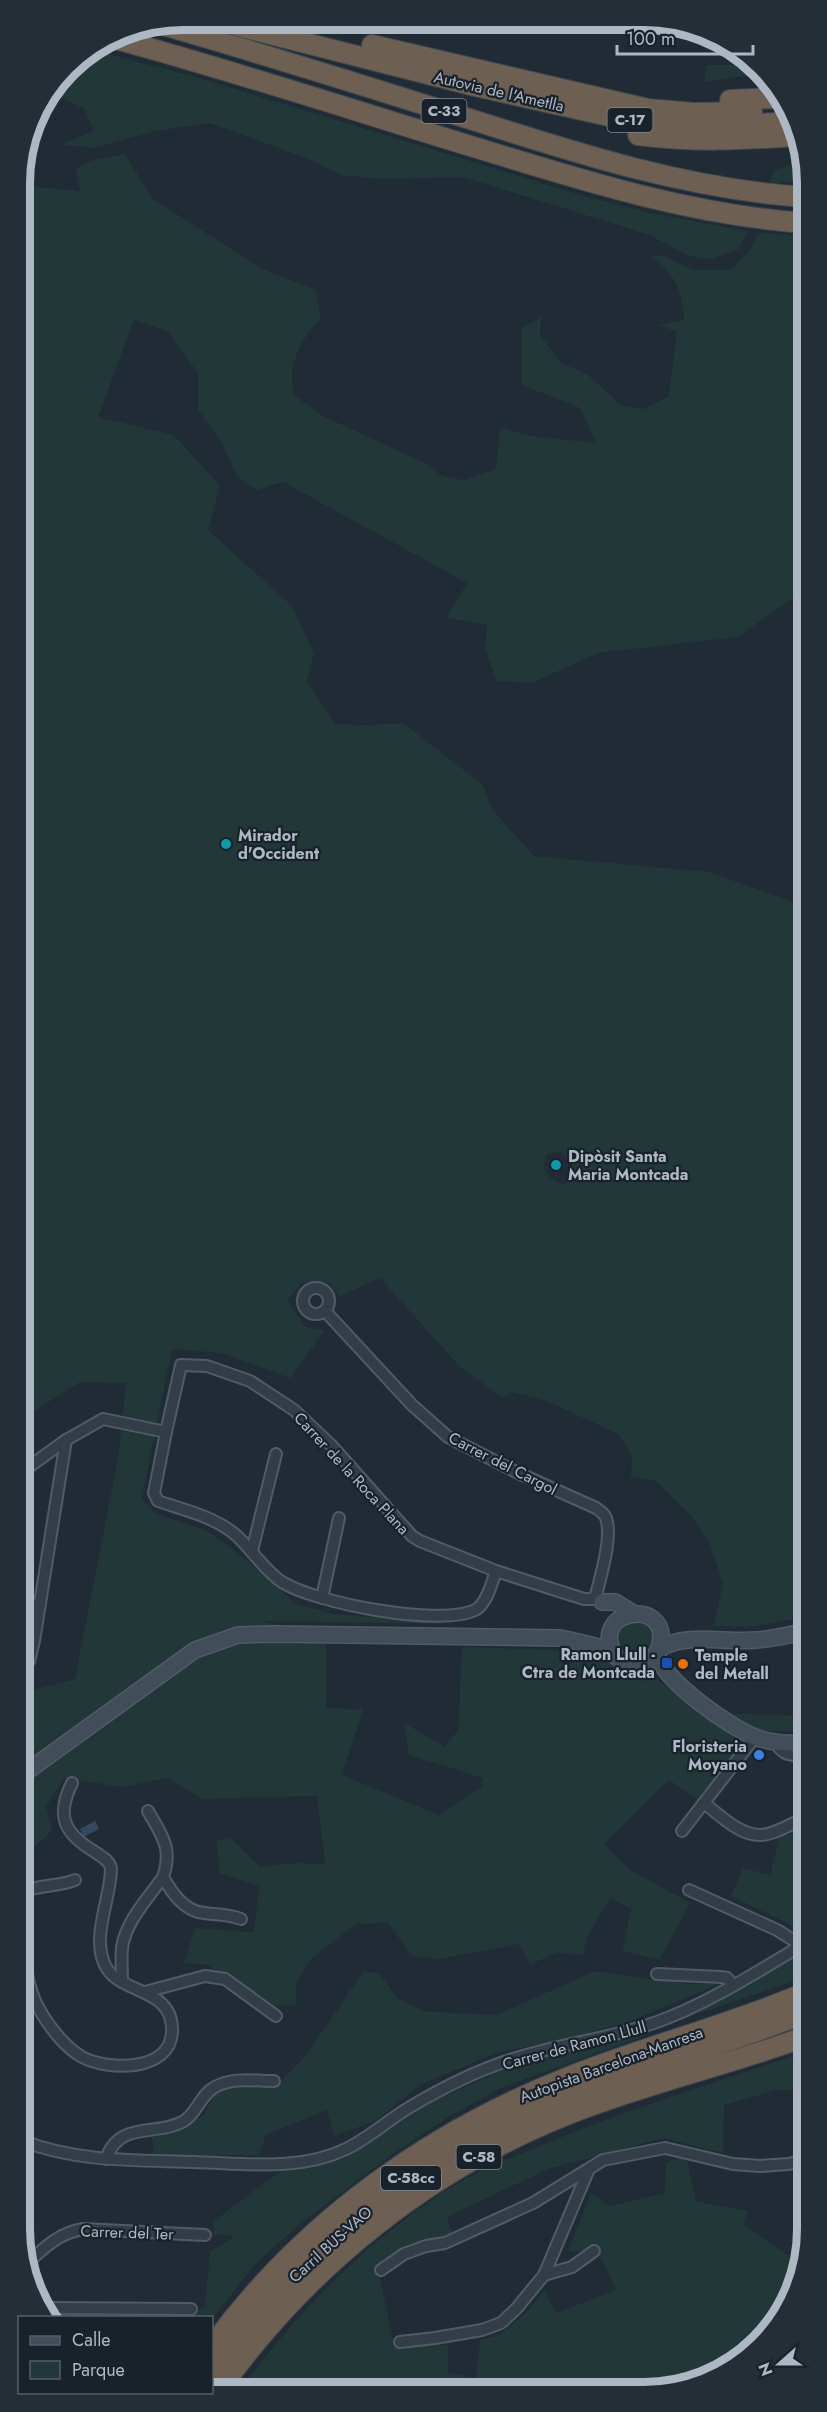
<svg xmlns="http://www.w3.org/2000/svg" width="827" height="2412" font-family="Jost,sans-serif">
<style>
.green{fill:#223737;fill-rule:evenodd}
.water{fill:#34485e}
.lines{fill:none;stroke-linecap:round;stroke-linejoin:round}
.street-casing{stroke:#515b65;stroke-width:14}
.secondary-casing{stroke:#515b65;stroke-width:18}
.highway-casing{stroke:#3e4851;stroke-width:22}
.street{stroke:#333d47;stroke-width:10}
.secondary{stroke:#424d5a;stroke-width:15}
.highway{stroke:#6d5f51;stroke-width:20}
.culture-dot{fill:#0f9aa8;stroke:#19222b;stroke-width:2}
.transit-dot{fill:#1a4fb4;stroke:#19222b;stroke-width:2}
.food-dot{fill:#e8710a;stroke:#19222b;stroke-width:2}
.shop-dot{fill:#3f7fe0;stroke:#19222b;stroke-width:2}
.labels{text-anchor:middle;stroke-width:4.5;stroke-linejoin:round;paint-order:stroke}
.shield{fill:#19222b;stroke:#818b96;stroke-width:1.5}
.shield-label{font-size:15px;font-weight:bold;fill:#aeb8c4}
.street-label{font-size:16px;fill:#aeb8c4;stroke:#19222b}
.poi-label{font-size:16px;font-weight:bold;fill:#aeb8c4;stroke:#19222b;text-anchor:start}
.rim{fill:none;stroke:#aeb8c4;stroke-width:8}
</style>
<rect width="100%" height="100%" fill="#202b36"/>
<g class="green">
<path d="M92,50L189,75L584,196L650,213L747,231L739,249L708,260L687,255L650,235L463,177L382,179L341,175L306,158L210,123L156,131L93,148L62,144L94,131L84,108L50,93L75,60Z"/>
<path d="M706,65H756L764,76H744L704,82Z"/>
<path d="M125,154L152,198L262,269L316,290L321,319C300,339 287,366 294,395L323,416L425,463L442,476L463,480L496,469L500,427L532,436L596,443L580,408L522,385V328L541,317L540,335L561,363L587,374L622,406L644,409L669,396L677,332L659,325L684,320C681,286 677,278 651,256H664L693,270H731L751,249L758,233L804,236L805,589L738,637L598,653L532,683L497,681L485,648L487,625L446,618L467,583L283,482L256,490L237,476L221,441L198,410V373L167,331L134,320L98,417L174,435L220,486L208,530L292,606L314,653L307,681L335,724L366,725L403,723L483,785L491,808L534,856L709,872L805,906L806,1617L751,1627L714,1626L723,1583L710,1544L692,1517L656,1481L631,1477L632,1456L618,1434L549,1402L512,1392L503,1398L460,1367L380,1278L340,1296L328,1283L303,1282L287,1300L306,1327L325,1330L290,1378L222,1353L172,1349L142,1498L155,1513L207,1531L238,1553L296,1604L334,1614L453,1624L261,1621L326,1641V1708L363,1709L342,1775L439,1815L482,1786L483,1778L409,1755L404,1723L444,1746L458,1731L462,1647L581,1651L608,1655L641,1667L744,1745L697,1799L669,1780L604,1844L629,1869L690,1903L660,1960L622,1951L631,1909L610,1898L587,1938L583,1956L557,1952L530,1965L519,1944L440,1959L412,1956L388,1923L356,1924L311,1959L296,1984V2006L266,2005L244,1986L207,1965L184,1963L195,1928L254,1932L259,1886L219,1873L217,1840L232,1839L260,1867L296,1863L325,1864L317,1796L203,1799L167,1778L123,1787L64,1778L46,1807L52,1831L22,1858V1693L75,1679L118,1458L126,1383L80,1382L22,1419L20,185L80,191L76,169L90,161ZM561,1152L572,1163L565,1185C549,1179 539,1172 547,1154Z"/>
<path d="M804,161V183L769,182L775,170Z"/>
<circle cx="636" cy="1639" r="17"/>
<path d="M726,1713L806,1716V1732L757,1731Z"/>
<path d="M807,1828V1933L731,1896L743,1868L770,1875L779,1838Z"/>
<path d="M807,1948V1974L794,1981L668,2024L773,1969Z"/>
<path d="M595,1971L687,1984H720L628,2022L568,2038L497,2053L422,2084L375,2121L334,2136L327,2110L266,2135L259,2155H154L152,2135L202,2117L218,2090L280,2082L307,2054L363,1972L379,1973L397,1998L424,2011L496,2015Z"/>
<path d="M639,2034L647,2035L503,2087L450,2116L397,2151L306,2219L256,2263L212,2319L73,2318V2315L192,2314L205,2306L210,2252L235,2236L213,2235L214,2222L229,2209L285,2168L344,2156L391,2129L420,2107L509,2067Z"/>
<path d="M807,2051V2090H776L724,2105L723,2153L663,2138L548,2169L447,2217L453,2234L415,2246L377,2265L394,2344L448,2345V2373L476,2378L480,2340L499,2335L529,2310L544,2290L556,2313L616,2290L598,2252L568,2251L591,2193L609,2206L665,2193L666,2163L686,2157L696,2201L748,2211L743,2224L799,2263L802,2261L795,2291L767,2336L726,2370L676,2389H241C298,2310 367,2241 450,2188C479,2170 513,2157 545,2144C630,2108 719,2082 807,2051Z"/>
</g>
<path class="water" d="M95,1821L99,1829L84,1837L80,1829Z"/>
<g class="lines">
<defs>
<g id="street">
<circle cx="316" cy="1301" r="13"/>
<path d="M325,1311L412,1405L448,1437L516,1472L596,1508C600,1511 604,1513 606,1518C613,1538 600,1578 595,1599H584L496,1571L420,1541L412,1536L331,1445L294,1410L250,1381L207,1366L181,1365L166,1432L154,1493L158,1501C184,1510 216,1517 237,1536C252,1550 265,1571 282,1582C315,1603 440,1627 475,1610C487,1604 492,1582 496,1571"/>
<path d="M22,1472L66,1440L103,1419L166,1432"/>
<path d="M252,1551L276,1454"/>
<path d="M322,1598L339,1518"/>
<path d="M22,1607L40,1604"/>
<path d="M22,1674L29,1661L34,1641L66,1440"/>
<path d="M776,1742C781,1756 793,1755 806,1757"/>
<path d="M704,1803C720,1815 740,1836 761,1835C774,1835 792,1823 805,1818"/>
<path d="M148,1811C162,1836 173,1848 163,1877C172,1893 184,1911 204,1913C217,1915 228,1914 241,1919"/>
<path d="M682,1831L755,1737"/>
<path d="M22,1890C25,1900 24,1911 24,1922C24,1954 24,1986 42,2014C51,2029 66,2048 82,2057C108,2071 170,2072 172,2032C174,1985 117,1996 104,1963C92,1934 111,1898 111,1868C109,1860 102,1857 95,1852C65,1834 55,1817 72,1783"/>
<path d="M689,1890L777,1930L801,1945"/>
<path d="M23,1892C40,1884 58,1887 75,1880"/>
<path d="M657,1974L721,1977L727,1978L733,1985"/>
<path d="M122,1982C122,1971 121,1959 122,1948C125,1922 149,1897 163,1877"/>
<path d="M145,1992L205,1976L225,1979L276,2016"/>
<path d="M23,2141C77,2162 135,2160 193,2162C243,2163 298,2172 346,2149C369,2138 388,2120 410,2107C442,2088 478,2070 513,2059C559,2044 608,2039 654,2023C706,2005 760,1970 807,1942"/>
<path d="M106,2159C119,2120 156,2137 184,2121C197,2113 201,2094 215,2087C232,2077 256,2081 274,2081"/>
<path d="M25,2265C43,2249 58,2233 83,2229L205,2235"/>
<path d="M381,2270L404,2254L426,2246L445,2243L533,2203L603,2160L665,2148L733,2164L760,2166L789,2164L807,2159"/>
<path d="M544,2275L572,2267L594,2251"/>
<path d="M48,2308L191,2309"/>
<path d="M400,2342L435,2338L482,2330L501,2323L516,2309L544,2275L589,2169"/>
</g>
<g id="secondary">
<path d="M602,1602H615L633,1613"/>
<path d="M659,1649C687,1632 725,1643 756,1640C773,1639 790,1635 806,1631"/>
<path d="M657,1654C662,1680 731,1728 755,1737C771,1743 790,1744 806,1743"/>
<path d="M22,1775L195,1650L238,1635L274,1634L560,1638C575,1641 590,1644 605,1649C613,1652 617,1659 624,1662C639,1670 657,1661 660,1644C670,1597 588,1609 615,1655"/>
</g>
<g id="highway">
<path d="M215,20L475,86L618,118L703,128L789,122"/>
<path d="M159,24C264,54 368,87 473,120C582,155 689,189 804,197"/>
<path d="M112,38C239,72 364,114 490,152C594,184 696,215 804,223"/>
<path d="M372,45L648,109L693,113L752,112"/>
<path d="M730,100L776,98"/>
<path d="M638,135C691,142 743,140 796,136"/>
<path d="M212,2346C303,2222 428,2132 571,2076C649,2045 730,2025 807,1992"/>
<path d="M212,2372C311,2244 417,2154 570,2095C648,2064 729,2044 807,2012"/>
<path d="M220,2389C307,2267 429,2169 569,2114C647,2083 729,2065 807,2036"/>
</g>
</defs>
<use href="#street" class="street-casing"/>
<use href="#secondary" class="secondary-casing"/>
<use href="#highway" class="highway-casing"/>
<use href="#street" class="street"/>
<use href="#secondary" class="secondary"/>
<use href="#highway" class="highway"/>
</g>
<g class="culture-dot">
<circle cx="226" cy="844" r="6"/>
<circle cx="556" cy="1165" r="6"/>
</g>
<rect class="transit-dot" x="661" y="1657" width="12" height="12" rx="3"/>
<circle class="food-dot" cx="683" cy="1664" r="6"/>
<circle class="shop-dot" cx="759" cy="1755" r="6"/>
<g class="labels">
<g class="shield">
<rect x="421.5" y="99" width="45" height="24" rx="4.5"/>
<rect x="607.5" y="108" width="45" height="24" rx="4.5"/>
<rect x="456.5" y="2145" width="45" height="24" rx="4.5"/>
<rect x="381" y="2166" width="60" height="24" rx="4.5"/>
</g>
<g class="shield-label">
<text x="444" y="116">C-33</text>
<text x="630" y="125">C-17</text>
<text x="479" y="2162">C-58</text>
<text x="411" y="2183">C-58cc</text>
</g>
<g class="street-label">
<text transform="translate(499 91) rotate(13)" y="6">Autovia de l'Ametlla</text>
<text transform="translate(503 1463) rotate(27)" y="6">Carrer del Cargol</text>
<text transform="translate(352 1473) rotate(47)" y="6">Carrer de la Roca Plana</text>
<text transform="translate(574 2045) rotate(-15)" y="6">Carrer de Ramon Llull</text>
<text transform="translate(611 2064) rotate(-20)" y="6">Autopista Barcelona-Manresa</text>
<text transform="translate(127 2232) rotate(2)" y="6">Carrer del Ter</text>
<text transform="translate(330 2244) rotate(-42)" y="6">Carril BUS-VAO</text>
</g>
<g class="poi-label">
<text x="238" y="841">Mirador<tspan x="238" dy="18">d'Occident</tspan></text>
<text x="568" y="1162">Dipòsit Santa<tspan x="568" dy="18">Maria Montcada</tspan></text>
<text x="655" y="1660" text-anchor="end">Ramon Llull -<tspan x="655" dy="18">Ctra de Montcada</tspan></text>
<text x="695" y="1661">Temple<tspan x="695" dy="18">del Metall</tspan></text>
<text x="747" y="1752" text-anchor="end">Floristeria<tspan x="747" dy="18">Moyano</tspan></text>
</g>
</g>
<path d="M0 0H827V2412H0ZM183 30H644A153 153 0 0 1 797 183V2229A153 153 0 0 1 644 2382H183A153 153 0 0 1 30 2229V183A153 153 0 0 1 183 30Z" fill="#252e37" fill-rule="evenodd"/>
<path class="rim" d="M183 30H644A153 153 0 0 1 797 183V2229A153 153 0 0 1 644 2382H183A153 153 0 0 1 30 2229V183A153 153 0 0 1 183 30Z"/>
<rect x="18" y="2316" width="195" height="78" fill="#19222b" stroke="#555e68" stroke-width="1.5"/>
<rect x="30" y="2336" width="30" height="9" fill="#424d5a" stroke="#555e68" stroke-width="1.5"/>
<text x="72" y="2346" font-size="18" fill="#aeb8c4">Calle</text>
<rect x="30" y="2361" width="30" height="18" fill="#223737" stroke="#555e68" stroke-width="1.5"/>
<text x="72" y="2376" font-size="18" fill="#aeb8c4">Parque</text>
<g transform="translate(779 2364) rotate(249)" stroke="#19222b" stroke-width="4.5" paint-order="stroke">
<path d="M0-4.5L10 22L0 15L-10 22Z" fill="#aeb8c4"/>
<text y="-9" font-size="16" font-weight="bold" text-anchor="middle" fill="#aeb8c4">N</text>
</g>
<path d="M617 45v9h136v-9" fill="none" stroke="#aeb8c4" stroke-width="3"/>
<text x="626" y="45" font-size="18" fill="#aeb8c4" stroke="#19222b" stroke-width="4.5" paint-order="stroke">100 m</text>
</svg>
